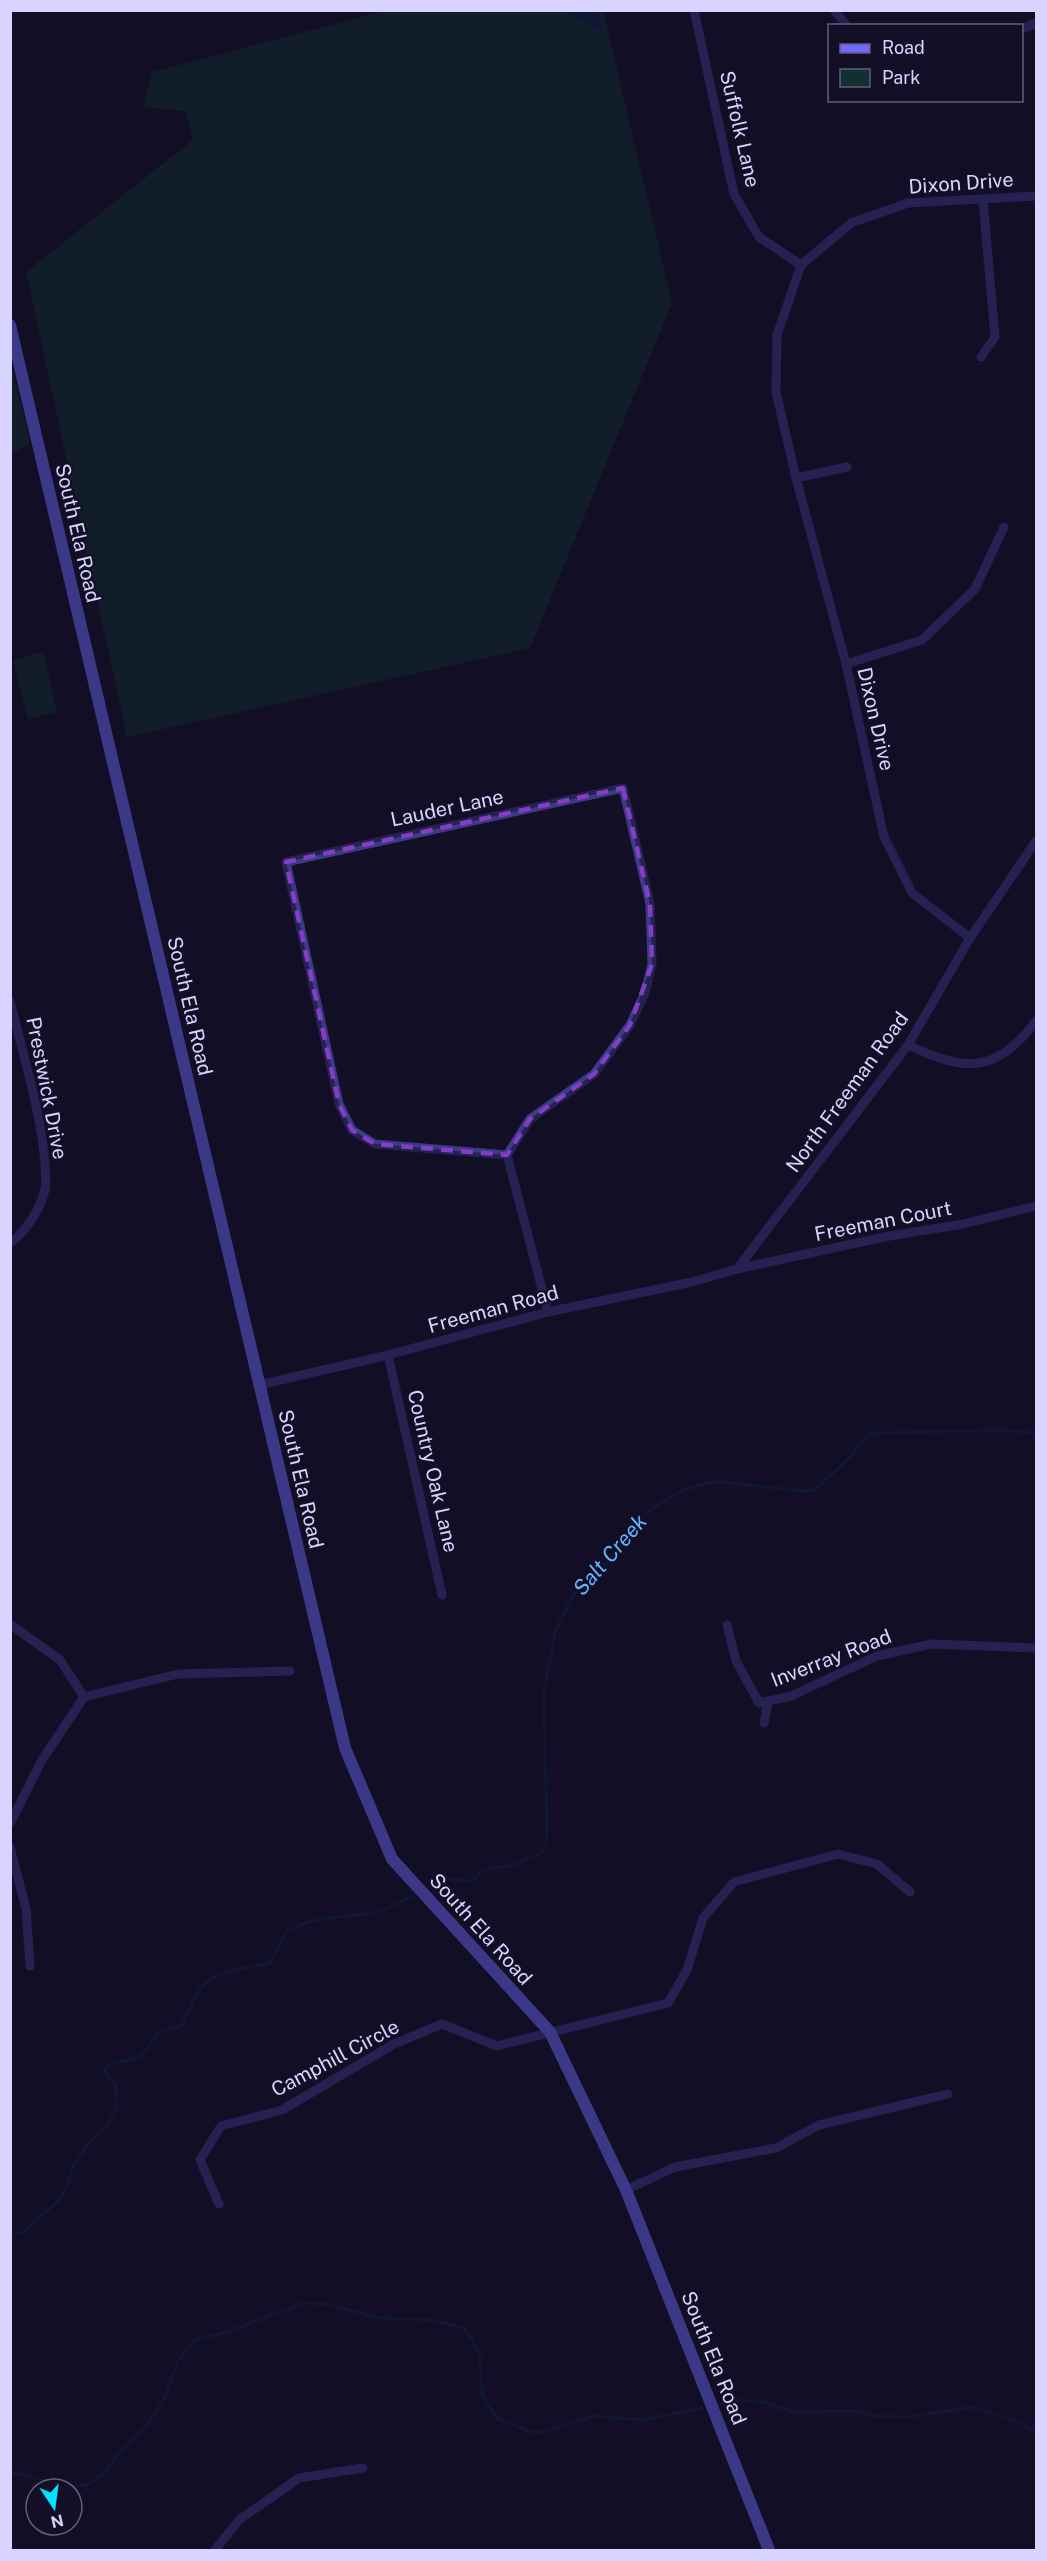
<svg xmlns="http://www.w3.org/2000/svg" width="1047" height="2561" font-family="'Public Sans',sans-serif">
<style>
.green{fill:#12302f}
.water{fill:#0c2248}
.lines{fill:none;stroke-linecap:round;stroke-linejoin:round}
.stream{stroke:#0c2248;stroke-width:3}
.street{stroke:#3d3a85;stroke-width:9}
.secondary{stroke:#6f6bff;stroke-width:12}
.marked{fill:none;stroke:#843dc5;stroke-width:4.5;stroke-dasharray:12 8;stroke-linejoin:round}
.labels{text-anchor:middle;stroke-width:4.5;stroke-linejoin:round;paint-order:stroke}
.street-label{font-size:20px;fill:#d9d4ff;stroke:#130f26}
.water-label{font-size:21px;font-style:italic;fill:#62b6ff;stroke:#130f26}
</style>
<rect width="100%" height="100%" fill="#130f26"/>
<g class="green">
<path d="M603,10L672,303L530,648L127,737L26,272L193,140L185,111L144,107L152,72L385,11Z"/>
<path d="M11,363L30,442L11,454H10Z"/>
<path d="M43,652L57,712L28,719L13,660Z"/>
</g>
<path class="water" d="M567,11H596L602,30L568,13Z"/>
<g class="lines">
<g class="stream">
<path d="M596,10L602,30"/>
<path d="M430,1886L442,1879L473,1881L483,1870L515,1865L543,1852L547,1839L544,1693L555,1632L574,1594L598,1574L608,1561L621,1537L650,1510L683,1490L707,1483L720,1482L802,1491L815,1490L845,1462L869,1435L881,1433L1001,1430L1036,1433"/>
<path d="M10,2236L25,2231L60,2199L69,2181L71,2169L90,2141L107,2127L116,2109V2095L115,2084L105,2071L109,2064C137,2059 144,2059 157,2033L182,2026C188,2014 193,1997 202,1987C217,1969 249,1968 270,1963L286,1932L300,1925L320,1919L375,1913L413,1896"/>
<path d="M721,2404L739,2400L762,2402L795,2412L854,2411L876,2416L906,2417L974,2407L1019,2422L1036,2433"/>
<path d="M10,2469L13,2473L74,2487L86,2485L104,2474L120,2452L144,2428L164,2400L178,2361L195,2340L226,2332L304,2303L328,2304L378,2318L432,2320L463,2328L472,2339L480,2357L482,2395L491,2409L497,2418L531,2432H543L594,2416L643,2420L702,2408"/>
</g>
<g class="street">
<path d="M694,10L734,194L759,237L801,265"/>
<path d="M834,10L847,26"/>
<path d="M1022,29L1036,23"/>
<path d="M981,357L995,337L983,200"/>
<path d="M796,478L847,467"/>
<path d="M846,664L922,640L975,589L1004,527"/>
<path d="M623,788L650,904L652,964L645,993L630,1025L594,1074L530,1119L507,1155L375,1144L352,1130L339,1104L286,862Z"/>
<path d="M970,938L912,893L884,837L846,664L796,478L776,392L777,335L801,265L851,223L908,203L1036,196"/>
<path d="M10,1001C22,1051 38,1102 44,1153C45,1165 47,1178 45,1190C40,1209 26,1232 10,1243"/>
<path d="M908,1045C965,1072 996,1074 1036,1021"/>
<path d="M507,1155L548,1312"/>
<path d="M737,1269L908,1045L970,938L1036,841"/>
<path d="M388,1355L442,1595"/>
<path d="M259,1385L388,1355L548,1312L692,1282L737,1269L889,1236L963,1224L1036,1206"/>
<path d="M10,1624L60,1660L84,1697L178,1674L290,1671"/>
<path d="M727,1625L736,1661L759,1703L791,1696L877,1656L932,1644L1036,1648"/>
<path d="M764,1723L768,1701"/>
<path d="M10,1823L42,1760L84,1697"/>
<path d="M10,1847L26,1909L30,1966"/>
<path d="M626,2190L675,2167L776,2148L819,2125L948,2094"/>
<path d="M219,2204L200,2160L221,2126L282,2110L394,2044L442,2024L497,2046L668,2003L687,1970L703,1918L734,1882L838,1854L877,1864L910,1892"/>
<path d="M215,2550L239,2520L299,2478L363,2468"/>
</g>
<path class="secondary" d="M10,325L345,1748L392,1859L550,2032L626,2190L769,2550"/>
</g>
<path d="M0 0H1047V2561H0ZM623,788L650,904L652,964L630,1025L594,1074L530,1119L507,1155L375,1144L352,1130L339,1104L286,862Z" fill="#130f26" fill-opacity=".55" fill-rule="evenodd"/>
<path class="marked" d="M623,788L650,904L652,964L630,1025L594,1074L530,1119L507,1155L375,1144L352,1130L339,1104L286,862Z"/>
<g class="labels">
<g class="street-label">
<text transform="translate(740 129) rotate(77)" y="7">Suffolk Lane</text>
<text transform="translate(961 183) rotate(-4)" y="7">Dixon Drive</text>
<text transform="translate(78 533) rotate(77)" y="7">South Ela Road</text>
<text transform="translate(876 719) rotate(77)" y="7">Dixon Drive</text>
<text transform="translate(447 808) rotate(-12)" y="7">Lauder Lane</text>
<text transform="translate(190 1006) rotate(77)" y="7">South Ela Road</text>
<text transform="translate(47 1088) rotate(79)" y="7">Prestwick Drive</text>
<text transform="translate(847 1092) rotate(-54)" y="7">North Freeman Road</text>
<text transform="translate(883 1221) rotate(-11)" y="7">Freeman Court</text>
<text transform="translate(493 1309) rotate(-15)" y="7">Freeman Road</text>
<text transform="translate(433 1471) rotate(77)" y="7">Country Oak Lane</text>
<text transform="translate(301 1479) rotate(77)" y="7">South Ela Road</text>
<text transform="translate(831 1658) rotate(-21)" y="7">Inverray Road</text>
<text transform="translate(481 1929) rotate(48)" y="7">South Ela Road</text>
<text transform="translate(335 2058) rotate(-28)" y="7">Camphill Circle</text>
<text transform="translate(714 2358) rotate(68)" y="7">South Ela Road</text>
</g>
<g class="water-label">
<text transform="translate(610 1555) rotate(-49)" y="7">Salt Creek</text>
</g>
</g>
<rect width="1047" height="2561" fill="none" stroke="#d9d4ff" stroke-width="24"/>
<rect x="828" y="24" width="195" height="78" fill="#130f26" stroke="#625e7d" stroke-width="1.5"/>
<rect x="840" y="44" width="30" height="9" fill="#6f6bff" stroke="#625e7d" stroke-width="1.5"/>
<text x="882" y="54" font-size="18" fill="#d9d4ff">Road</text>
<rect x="840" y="69" width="30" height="18" fill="#12302f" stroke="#625e7d" stroke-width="1.5"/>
<text x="882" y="84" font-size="18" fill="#d9d4ff">Park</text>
<g transform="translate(54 2507) rotate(167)"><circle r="28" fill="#130f26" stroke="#625e7d" stroke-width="1.5"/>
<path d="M0-4.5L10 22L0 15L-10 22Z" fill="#00e5ff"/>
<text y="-9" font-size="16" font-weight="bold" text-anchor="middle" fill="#d9d4ff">N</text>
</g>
</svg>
